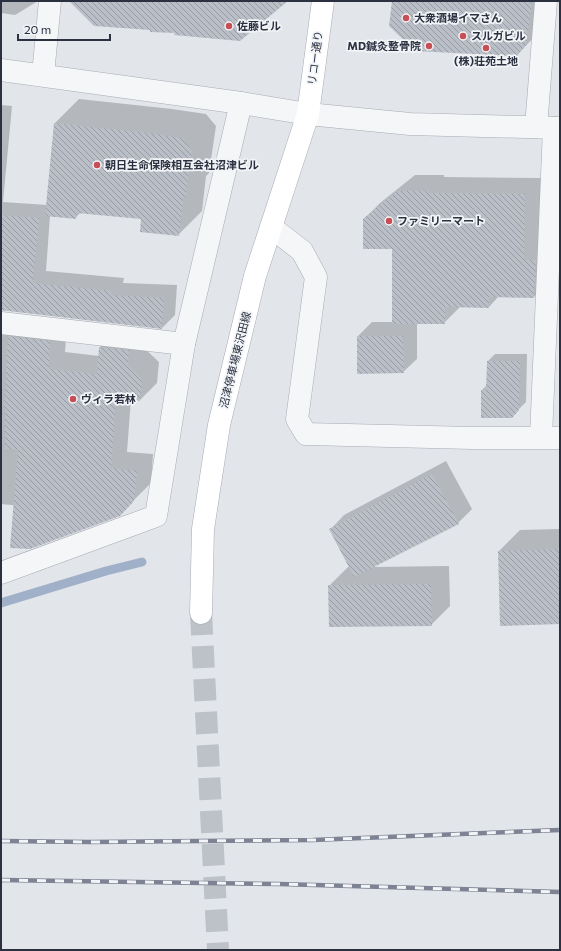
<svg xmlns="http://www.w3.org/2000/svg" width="561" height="951" font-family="Commissioner,'Noto Sans JP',sans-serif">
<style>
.shadow{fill:#0003}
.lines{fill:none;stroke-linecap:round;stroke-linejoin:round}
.stream{stroke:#9fb0c8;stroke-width:9}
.building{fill:url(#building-back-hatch)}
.secondary-tunnel{stroke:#bdc1c8;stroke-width:22;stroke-dasharray:22 11;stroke-linecap:butt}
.minor-casing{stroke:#a7abb4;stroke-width:23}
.tertiary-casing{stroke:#a7abb4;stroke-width:23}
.secondary-casing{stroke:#a7abb4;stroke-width:23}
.minor{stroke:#f5f6f8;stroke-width:22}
.tertiary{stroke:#f5f6f8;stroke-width:22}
.secondary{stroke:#fff;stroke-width:22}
.rail-casing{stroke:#7d8393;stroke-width:4.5}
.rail{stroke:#f2f4f7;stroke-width:3;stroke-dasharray:9;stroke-linecap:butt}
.poi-dot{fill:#c84e56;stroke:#f2f4f7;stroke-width:1.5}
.labels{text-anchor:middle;stroke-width:3.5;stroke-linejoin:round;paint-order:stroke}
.poi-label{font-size:11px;font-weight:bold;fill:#2b3141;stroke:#f2f4f7;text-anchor:start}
.street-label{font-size:11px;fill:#2b3141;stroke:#f2f4f7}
</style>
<defs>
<pattern id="building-back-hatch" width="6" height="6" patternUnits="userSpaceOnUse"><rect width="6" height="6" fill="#babec7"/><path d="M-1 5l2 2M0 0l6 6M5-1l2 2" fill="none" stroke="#979ba3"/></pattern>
</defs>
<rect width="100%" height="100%" fill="#e2e5ea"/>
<g class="shadow">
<path d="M1,1H38L15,15L1,13Z"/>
<path d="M393,1H553L541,30L517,55Z"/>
<path d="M79,99L172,109L206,114L216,126L209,173L206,176L202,211L178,235L142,218L81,212L75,218L50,216L46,271L124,278L123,283L177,285L175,315L162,328L1,310V105L12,106L3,202L47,205L55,123Z"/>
<path d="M415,175H444V177L541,178L540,227L550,281L534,297L499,296L489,307L461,306L444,323H417V359L403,372L358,373V336L372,322H393V248L364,219L380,203Z"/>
<path d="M1,322L67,325L65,352L99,356L100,347L117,330L144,348L159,362L157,383L140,400L131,399L127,452L153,454L151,483L119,515L1,504Z"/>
<path d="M495,354H527L526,402L518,410L482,390L487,385L488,361Z"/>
<path d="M446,461L472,509L458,523L372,567L449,566L450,606L431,625L329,586L348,567H350L331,529L344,515Z"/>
<path d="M560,529V623L499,551L520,530Z"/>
</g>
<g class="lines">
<path class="stream" d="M1,603L106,571L142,562"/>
</g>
<g class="building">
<path d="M69,1H288L240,41L174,35L175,33L150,32V30L94,26Z"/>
<path d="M392,1H532L526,45L517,56L415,51L389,26Z"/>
<path d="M54,123L148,133L182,138L192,151L185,198L183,197L179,236L140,232L141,219L77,213L76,219L45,216Z"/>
<path d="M397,191H428V193L525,194L524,260H536L534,298L489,297V308L445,307V324H392V249H363V219Z"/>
<path d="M1,215L39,218L33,283L111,291V295L164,298L162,329L1,310Z"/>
<path d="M8,336L50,341L49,369L97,374L99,347L129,350L128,366L142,379L140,401L116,399L111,468L137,471L134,501L120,516L30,549L10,548L18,449H5V407H4Z"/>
<path d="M357,336H403L404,373L357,374Z"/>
<path d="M487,361H520L519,410L512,418H481V390H486Z"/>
<path d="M432,474L459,524L354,577L329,529Z"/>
<path d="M560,549V624L500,626L498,551Z"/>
<path d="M431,584L432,626L329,627L328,585Z"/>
</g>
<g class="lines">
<path class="secondary-tunnel" d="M201,613L218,950"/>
<defs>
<g id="minor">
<path d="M43,75L50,1"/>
<path d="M536,127L546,1"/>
<path d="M271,227L302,251L316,277L297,419L306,434L472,438H560"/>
<path d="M1,323L184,344"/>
<path d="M541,437L554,128"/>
<path d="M1,573L156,516L184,344L241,103"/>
</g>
<path id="tertiary" d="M1,70L241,103L308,114L410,124L560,128"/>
<path id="secondary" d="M201,613L203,529L219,425L255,276L308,114L323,1"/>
</defs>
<use href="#minor" class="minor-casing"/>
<use href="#tertiary" class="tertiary-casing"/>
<use href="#secondary" class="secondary-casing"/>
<use href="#minor" class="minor"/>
<use href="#tertiary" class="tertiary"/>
<use href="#secondary" class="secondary"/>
<defs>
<g id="rail">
<path d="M1,841L90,842L313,840L560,830"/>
<path d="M1,880L279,884L560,892"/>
</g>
</defs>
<use href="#rail" class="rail-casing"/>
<use href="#rail" class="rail"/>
</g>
<g class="poi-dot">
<circle cx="406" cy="18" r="4"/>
<circle cx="229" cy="26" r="4"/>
<circle cx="463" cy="36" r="4"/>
<circle cx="429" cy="46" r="4"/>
<circle cx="486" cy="48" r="4"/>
<circle cx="97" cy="165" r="4"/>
<circle cx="389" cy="221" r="4"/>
<circle cx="73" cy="399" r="4"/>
</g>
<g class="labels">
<g class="poi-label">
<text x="414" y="22">大衆酒場イマさん</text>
<text x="237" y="30">佐藤ビル</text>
<text x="471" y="40">スルガビル</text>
<text x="421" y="50" text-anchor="end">MD鍼灸整骨院</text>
<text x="486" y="65" text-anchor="middle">(株)荘苑土地</text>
<text x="105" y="169">朝日生命保険相互会社沼津ビル</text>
<text x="397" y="225">ファミリーマート</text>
<text x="81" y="403">ヴィラ若林</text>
</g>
<g class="street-label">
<text transform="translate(315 58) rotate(-83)" y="4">リコー通り</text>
<text transform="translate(235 360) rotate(-76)" y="4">沼津停車場東沢田線</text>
</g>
</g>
<rect width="561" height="951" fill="none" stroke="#2b3141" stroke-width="4"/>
<path d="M18 34v6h92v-6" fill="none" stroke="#2b3141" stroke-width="2"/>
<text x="24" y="34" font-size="12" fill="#2b3141" stroke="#f2f4f7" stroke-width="3" paint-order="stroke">20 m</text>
</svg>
